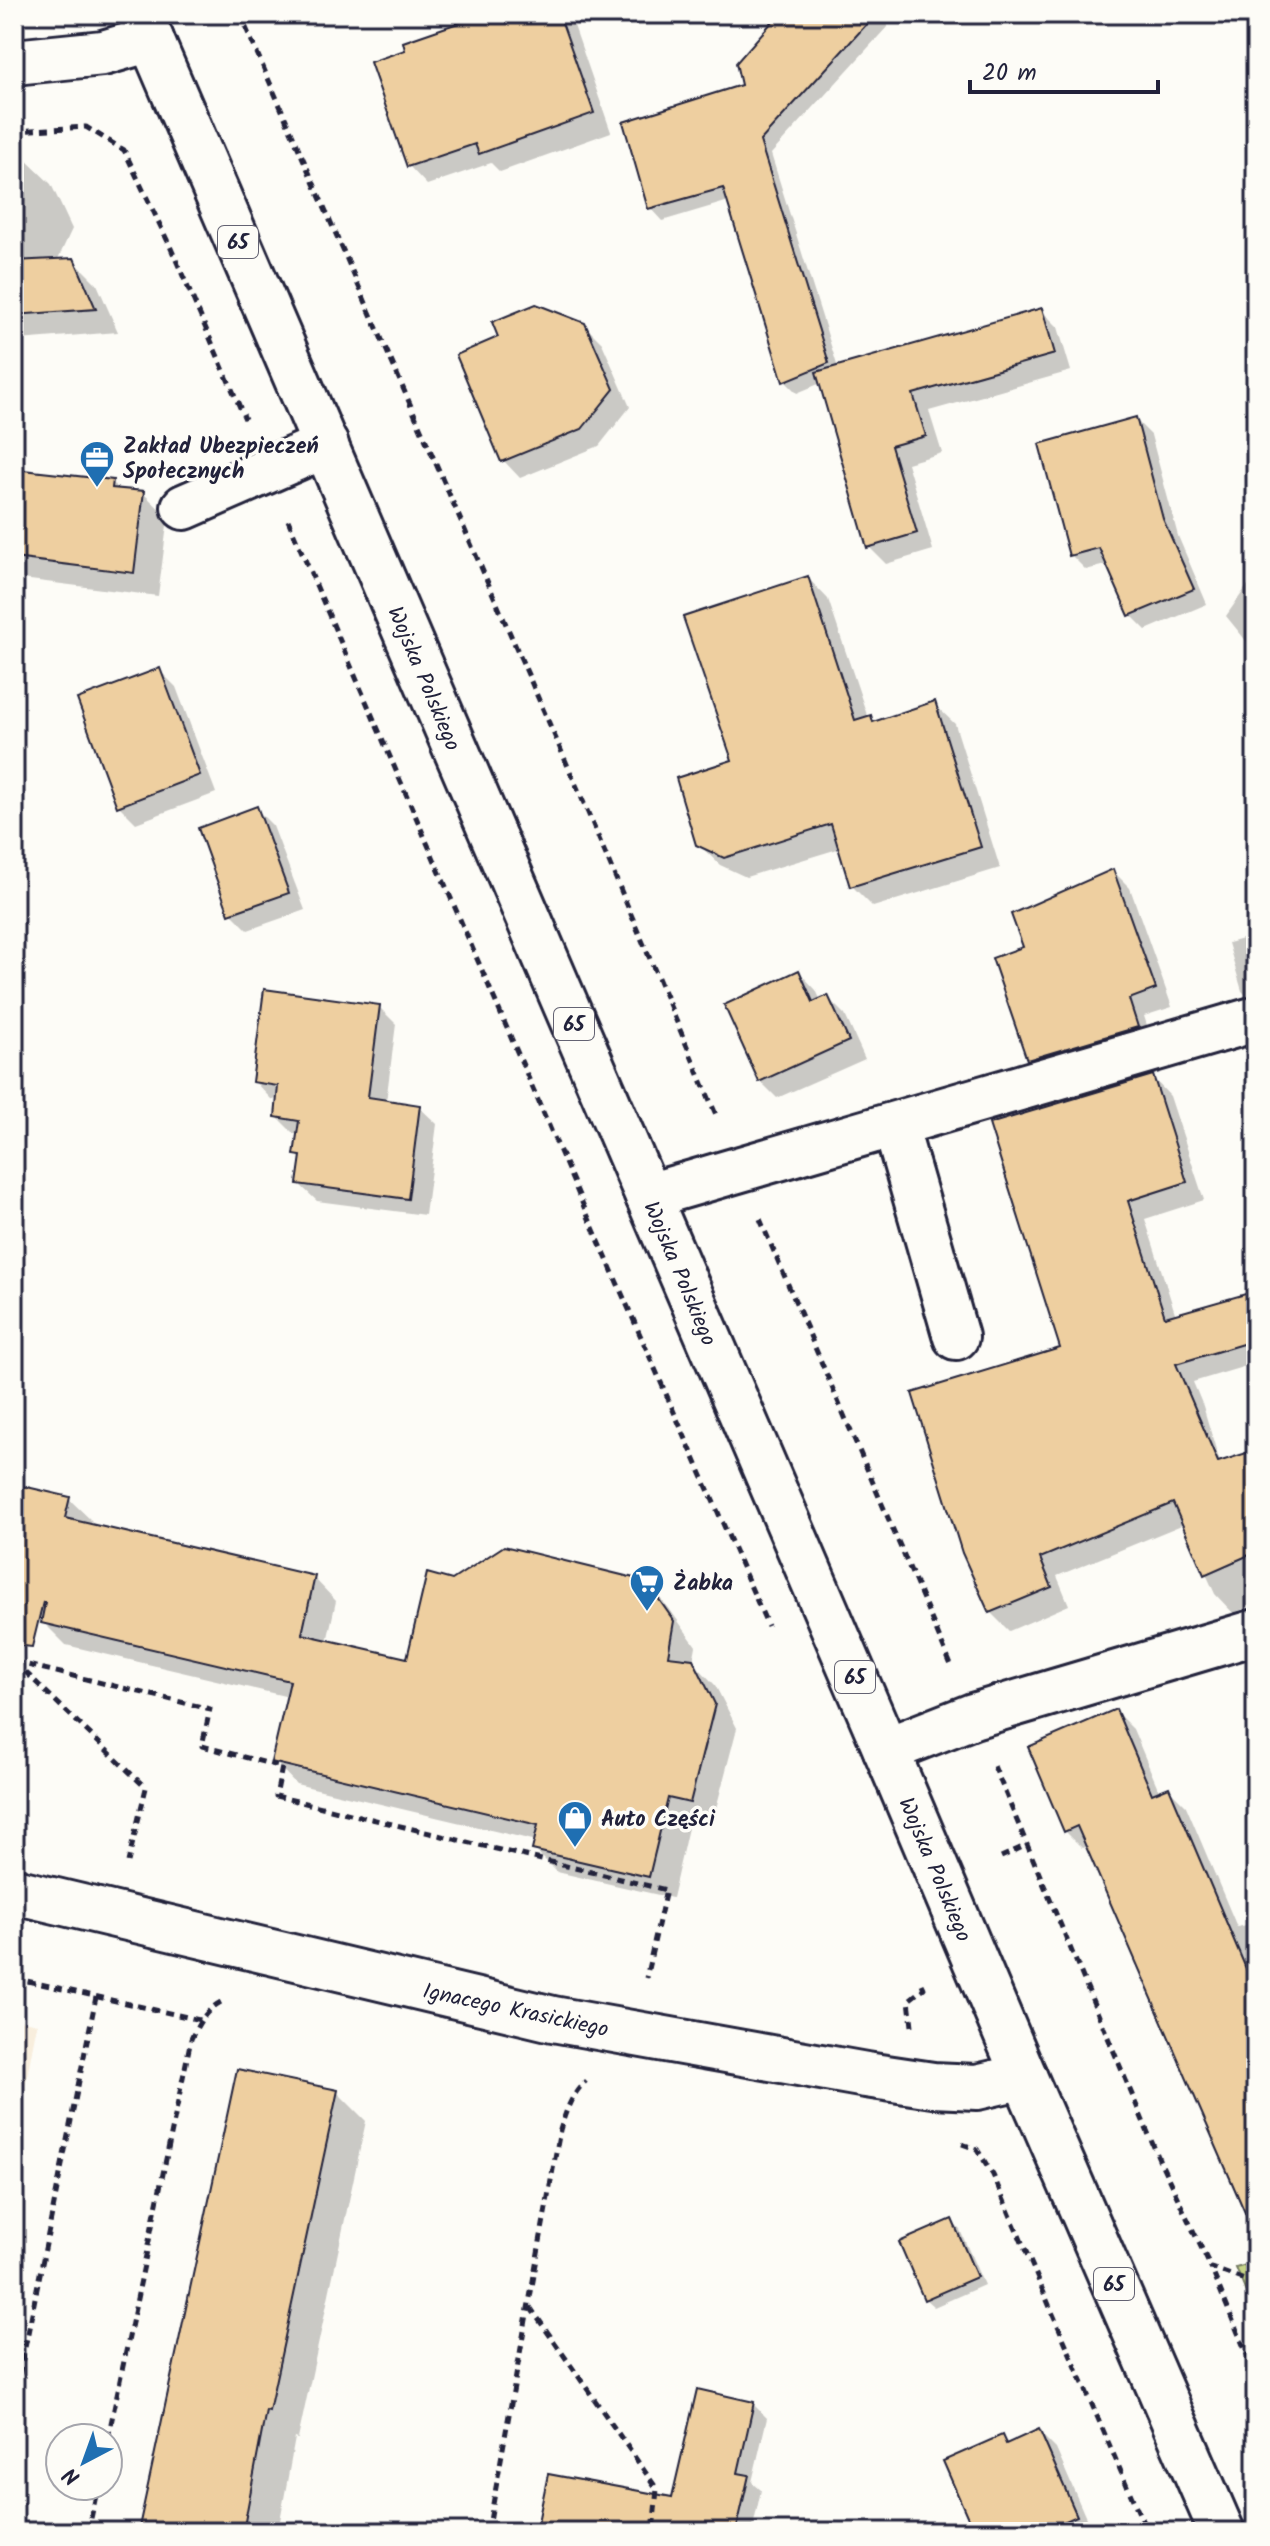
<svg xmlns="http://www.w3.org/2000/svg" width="1270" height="2546" font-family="Kalam,sans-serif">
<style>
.built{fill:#f8eedd}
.green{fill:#c7d488;stroke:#747b62;stroke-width:2}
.shadow{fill:#0003}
.building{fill:#eecfa0;stroke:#22223b;stroke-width:2}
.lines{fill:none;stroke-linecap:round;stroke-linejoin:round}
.minor-casing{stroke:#22223b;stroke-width:50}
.major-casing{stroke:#22223b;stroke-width:50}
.path{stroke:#22223b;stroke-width:5;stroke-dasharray:8 6;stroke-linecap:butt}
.minor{stroke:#fdfcf7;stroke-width:44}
.major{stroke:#fdfcf7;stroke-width:44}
.labels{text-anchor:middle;stroke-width:7;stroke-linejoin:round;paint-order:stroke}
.shield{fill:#fdfcf7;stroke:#646373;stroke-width:2}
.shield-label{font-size:20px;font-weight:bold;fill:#22223b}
.poi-label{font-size:22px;font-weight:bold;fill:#22223b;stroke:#fdfcf7;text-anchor:start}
.street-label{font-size:22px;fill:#22223b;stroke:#fdfcf7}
</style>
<rect width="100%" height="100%" fill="#fdfcf7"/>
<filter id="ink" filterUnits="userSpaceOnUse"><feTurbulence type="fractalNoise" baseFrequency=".0125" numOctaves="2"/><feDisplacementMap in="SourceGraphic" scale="16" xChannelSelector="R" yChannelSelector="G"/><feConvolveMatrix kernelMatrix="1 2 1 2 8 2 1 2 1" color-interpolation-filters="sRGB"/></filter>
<g filter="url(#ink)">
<path class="built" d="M14,2019L37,2024L14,2144Z"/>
<path class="green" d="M1256,2262V2317L1236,2268Z"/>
<g class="shadow">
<path d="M483,14H570L611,132L500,172L491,163L427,185L409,166L408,51L484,16Z"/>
<path d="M781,14H885L888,26L771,154L838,368L1041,310L1058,327L1071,371L929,411L942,453L907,463L933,550L886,564L869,547L821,383L797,393L785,381L729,201L662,221L650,208L743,87Z"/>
<path d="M26,160L51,184L72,229L57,261L73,260L97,284L118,332L19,340L14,350V161Z"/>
<path d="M584,325L602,343L630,407L599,446L520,478L503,460Z"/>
<path d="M1136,420L1151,435L1178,536L1207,604L1146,630L1131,615L1109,564L1086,570L1071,555Z"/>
<path d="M14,471L112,482L120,491L143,493L168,517L158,596L14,578Z"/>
<path d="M1254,576L1256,578V653L1226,616Z"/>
<path d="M808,578L828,599L868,718L870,717L876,723L934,704L955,724L1000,868L873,907L852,886L841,848L746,877L720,865L698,844L735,761Z"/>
<path d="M159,670L176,687L216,793L136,823L119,806L79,700Z"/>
<path d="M256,809L273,826L305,910L248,930L231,913L201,829Z"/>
<path d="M1113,871L1130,888L1172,1007L1144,1016L1153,1044L1046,1076L1029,1058L1026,949Z"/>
<path d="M1256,935V1004H1255L1242,991L1228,943Z"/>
<path d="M799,972L816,990L821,1001L828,998L845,1015L865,1059L777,1098L760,1081Z"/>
<path d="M379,1007L396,1024L386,1102L419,1107L437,1124L425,1215L317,1201L299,1184L303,1161L297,1155L299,1134H294L277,1117L279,1100L271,1099L254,1081Z"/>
<path d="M1152,1077L1170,1096L1204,1200L1145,1219L1176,1316L1256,1292V1363L1193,1382L1203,1406L1220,1463L1256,1452V1604L1233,1613L1215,1594L1184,1524L1057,1576L1069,1605L1009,1631L990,1612L1062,1349Z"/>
<path d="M14,1486L69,1499L92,1521L90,1526L314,1578L336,1601L327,1642L408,1660L453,1582L645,1583L668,1607L696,1646L693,1662L715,1685L737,1728L712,1824L690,1819L672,1898L557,1872L535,1850L537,1841L296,1784L274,1761L289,1697L66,1645L43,1622L44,1619L14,1612Z"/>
<path d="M1116,1712L1133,1729L1160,1793L1169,1789L1186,1806L1237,1927L1256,1923V2173L1088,1846L1082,1848L1065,1831Z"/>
<path d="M337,2092L366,2121L298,2439L295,2438L278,2532H140Z"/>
<path d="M951,2221L960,2230L984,2285L934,2307L925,2299Z"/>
<path d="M753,2404L767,2418L752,2482L761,2490L752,2532H538L670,2515Z"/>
<path d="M1039,2432L1056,2449L1092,2532H976L1002,2437L1009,2445Z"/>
</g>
<g class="building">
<path d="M484,14H559L594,113L479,154L475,144L407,167L370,62L405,50L403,42Z"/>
<path d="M779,14H876L760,141L829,363L783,382L723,188L648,209L623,122L741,85L736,63Z"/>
<path d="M74,258L96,309L14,315V261Z"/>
<path d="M536,304L585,323L614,389L582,429L501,462L456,355L498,337L492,322Z"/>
<path d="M1042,308L1055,354L913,394L926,436L891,446L917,533L867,548L816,372Z"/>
<path d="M1136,417L1163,519L1194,589L1129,616L1099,548L1069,556L1039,444Z"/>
<path d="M14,469L113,480L112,488L144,491L134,573L14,558Z"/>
<path d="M808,576L855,720L871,715L873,722L935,701L981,847L850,887L831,824L724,858L696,845L676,778L732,760L683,617Z"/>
<path d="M160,668L200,775L117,807L77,699Z"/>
<path d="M257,806L289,893L229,914L198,828Z"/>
<path d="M1113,869L1156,989L1129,999L1138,1027L1027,1060L992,958L1023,947L1011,914Z"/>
<path d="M799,970L813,1002L828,995L849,1041L759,1082L724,1005Z"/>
<path d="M264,989L380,1005L368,1097L420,1105L408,1199L297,1184L301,1156L294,1155L299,1121L275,1117L278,1086L252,1082Z"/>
<path d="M1153,1075L1187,1182L1128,1201L1165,1317L1256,1291V1340L1176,1364L1218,1462L1256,1450V1552L1204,1575L1173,1503L1040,1558L1052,1587L989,1613L962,1553L912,1393L1060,1348L989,1124Z"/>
<path d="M14,1484L70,1497L65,1518L315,1576L302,1634L407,1658L427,1573L452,1580L504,1546L646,1581L674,1621L668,1656L693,1659L715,1704L690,1803L668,1798L649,1877L532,1850L538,1825L271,1762L290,1681L41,1623L45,1603L43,1602L32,1647L14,1645Z"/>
<path d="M1116,1709L1152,1794L1169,1787L1256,1992V2238L1077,1826L1064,1832L1028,1747Z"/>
<path d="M237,2069L338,2090L312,2211L269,2411L266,2410L243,2532H138Z"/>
<path d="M952,2219L977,2277L924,2300L899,2242Z"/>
<path d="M697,2389L754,2402L738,2473L749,2475L736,2532H536L548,2474L672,2497Z"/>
<path d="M1039,2429L1077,2516L1041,2532H974L943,2461L1002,2435L1006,2444Z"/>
</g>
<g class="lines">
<defs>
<g id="minor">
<path d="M14,62L103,53L151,39"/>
<path d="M184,507L326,445"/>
<path d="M895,1125L956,1337"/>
<path d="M648,1196L1256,1019"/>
<path d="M886,1750L973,1716L1256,1632"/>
<path d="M14,1891L553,2019L866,2075L933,2085L977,2087L1024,2076"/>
</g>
<path id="major" d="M140,14L886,1750L1024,2076L1222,2532"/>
</defs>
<use href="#minor" class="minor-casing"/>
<use href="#major" class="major-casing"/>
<g class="path">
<path d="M240,14L580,794L717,1117"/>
<path d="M14,131L86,127L124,150L170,246L245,419"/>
<path d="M288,520L587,1214L768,1626"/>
<path d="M760,1219L951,1665"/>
<path d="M15,1662L210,1709L202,1746L282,1767L276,1796L666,1890L646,1978"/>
<path d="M15,1662L146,1788L128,1862"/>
<path d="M994,1766L1159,2159L1211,2268"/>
<path d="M1001,1857L1027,1845"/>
<path d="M14,1978L200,2020"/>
<path d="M912,2026L909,2000L924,1988L922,1984"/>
<path d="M962,2144L977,2149L993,2175L1147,2532"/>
<path d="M1256,2284L1211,2268L1256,2376"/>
<path d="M530,2307L657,2489L653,2532"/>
<path d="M14,2402L96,1997"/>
<path d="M108,2438L191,2039C199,2022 207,2008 225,2000"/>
<path d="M88,2532L98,2486"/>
<path d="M488,2532L560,2130C566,2111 571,2095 586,2081"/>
</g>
<use href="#minor" class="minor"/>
<use href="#major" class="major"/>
</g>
</g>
<defs>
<symbol id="office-pin" viewBox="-11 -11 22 30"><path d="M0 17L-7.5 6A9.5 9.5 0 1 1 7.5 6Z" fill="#1f6fb2" stroke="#fdfcf7"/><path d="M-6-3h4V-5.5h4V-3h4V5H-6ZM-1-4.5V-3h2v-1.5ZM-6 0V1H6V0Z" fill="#fff"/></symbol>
<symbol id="supermarket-pin" viewBox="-11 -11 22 30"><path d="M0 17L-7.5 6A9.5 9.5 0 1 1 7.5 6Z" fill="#1f6fb2" stroke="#fdfcf7"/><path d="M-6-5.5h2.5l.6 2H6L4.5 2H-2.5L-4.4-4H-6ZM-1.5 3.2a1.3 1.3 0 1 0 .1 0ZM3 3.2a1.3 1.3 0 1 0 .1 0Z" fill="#fff"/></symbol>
<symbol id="shop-pin" viewBox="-11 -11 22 30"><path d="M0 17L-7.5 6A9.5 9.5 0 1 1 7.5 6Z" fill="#1f6fb2" stroke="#fdfcf7"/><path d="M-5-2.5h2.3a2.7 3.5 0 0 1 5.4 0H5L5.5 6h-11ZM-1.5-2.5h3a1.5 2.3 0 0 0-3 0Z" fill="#fff"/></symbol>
</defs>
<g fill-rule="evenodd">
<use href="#office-pin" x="77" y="438" width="40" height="54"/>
<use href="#supermarket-pin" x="627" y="1562" width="40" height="54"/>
<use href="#shop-pin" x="555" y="1798" width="40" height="54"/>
</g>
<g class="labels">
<g class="shield">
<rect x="218" y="226" width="40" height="32" rx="6"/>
<rect x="554" y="1008" width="40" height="32" rx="6"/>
<rect x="835" y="1661" width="40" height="32" rx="6"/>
<rect x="1094" y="2268" width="40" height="32" rx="6"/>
</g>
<g class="shield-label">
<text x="238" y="249">65</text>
<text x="574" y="1031">65</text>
<text x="855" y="1684">65</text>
<text x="1114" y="2291">65</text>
</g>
<g class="poi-label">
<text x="123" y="453">Zakład Ubezpieczeń<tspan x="123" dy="25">Społecznych</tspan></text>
<text x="673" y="1590">Żabka</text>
<text x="601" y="1826">Auto Części</text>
</g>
<g class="street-label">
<text transform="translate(425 678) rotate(67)" y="8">Wojska Polskiego</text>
<text transform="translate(681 1273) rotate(67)" y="8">Wojska Polskiego</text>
<text transform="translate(936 1869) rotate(67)" y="8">Wojska Polskiego</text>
<text transform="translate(516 2009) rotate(12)" y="8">Ignacego Krasickiego</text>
</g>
</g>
<rect width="1270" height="2546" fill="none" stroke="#fdfcf7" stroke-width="48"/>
<rect x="24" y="24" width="1222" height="2498" fill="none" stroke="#22223b" stroke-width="3" filter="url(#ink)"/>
<g transform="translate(84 2462) rotate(221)"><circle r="38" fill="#fdfcf7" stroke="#a5a5ac" stroke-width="2"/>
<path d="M0-6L14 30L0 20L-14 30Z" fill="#1f6fb2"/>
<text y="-12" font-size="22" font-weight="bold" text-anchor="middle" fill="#22223b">N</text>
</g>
<path d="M970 80v12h188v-12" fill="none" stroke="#22223b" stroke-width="4"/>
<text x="982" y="80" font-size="24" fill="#22223b" stroke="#fdfcf7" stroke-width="6" paint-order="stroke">20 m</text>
</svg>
